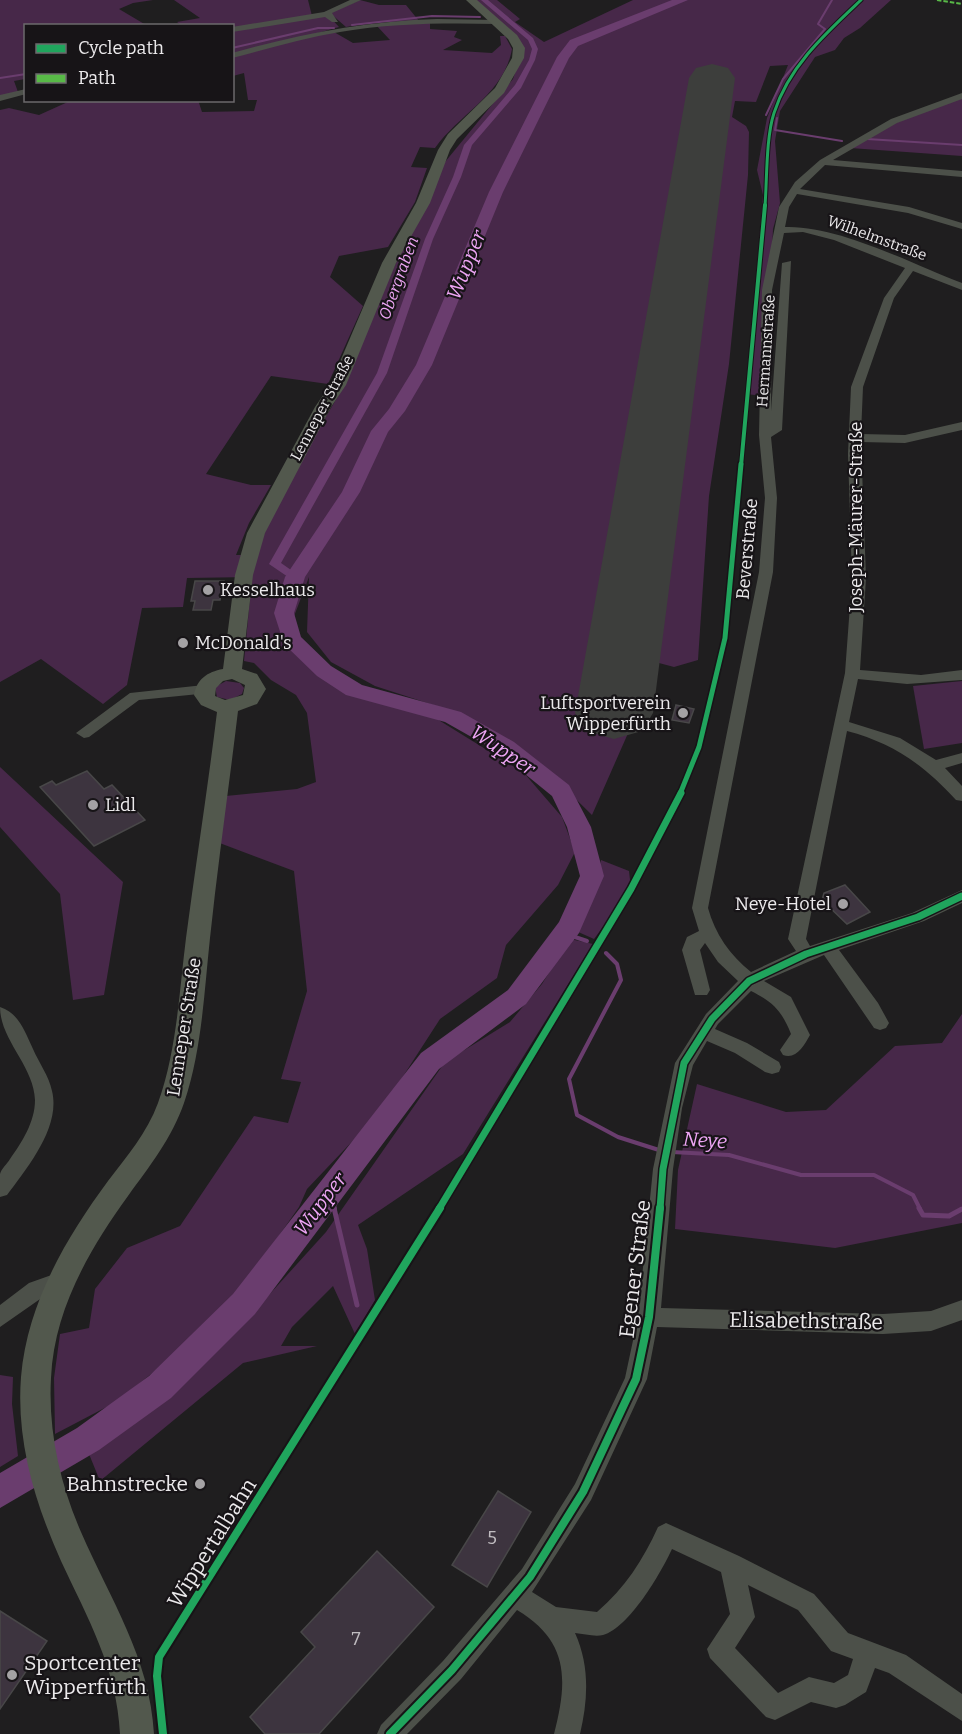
<svg xmlns="http://www.w3.org/2000/svg" width="962" height="1734" font-family="Bitter,serif">
<style>
.green{fill:#472849}
.lines{fill:none;stroke-linecap:round;stroke-linejoin:round}
.stream-far2{stroke:#6a3d6e;stroke-width:2}
.stream-far1{stroke:#6a3d6e;stroke-width:4}
.stream{stroke:#6a3d6e;stroke-width:5}
.canal{fill:#6a3d6e;fill-rule:evenodd}
.river{fill:#6a3d6e;fill-rule:evenodd}
.runway{fill:#3d3e3c;fill-rule:evenodd}
.building{fill:#3d343f;stroke:#484748;stroke-width:1.5}
.minor{fill:#4c5049;fill-rule:evenodd}
.major{fill:#52584d;fill-rule:evenodd}
.quiet{stroke:#58b947;stroke-width:2;stroke-dasharray:4.5 2;stroke-linecap:butt}
.cycleway-far4-casing{stroke:#171417;stroke-width:5}
.cycleway-far3-casing{stroke:#171417;stroke-width:6}
.cycleway-far2-casing{stroke:#171417;stroke-width:8}
.cycleway-far1-casing{stroke:#171417;stroke-width:10}
.cycleway-casing{stroke:#171417;stroke-width:12}
.cycleway-far4{stroke:#20a55d;stroke-width:3}
.cycleway-far3{stroke:#20a55d;stroke-width:4}
.cycleway-far2{stroke:#20a55d;stroke-width:5}
.cycleway-far1{stroke:#20a55d;stroke-width:7}
.cycleway{stroke:#20a55d;stroke-width:8}
.poi-dot{fill:#a4a2a4;stroke:#171417;stroke-width:2}
.labels{text-anchor:middle;stroke-width:4.5;stroke-linejoin:round;paint-order:stroke}
.far-street-label{font-size:15px;fill:#ebe9eb;stroke:#171417}
.far-water-label{font-size:16px;font-style:italic;fill:#eda5f4;stroke:#171417}
.street-label{font-size:18px;fill:#ebe9eb;stroke:#171417}
.poi-label{font-size:18px;fill:#ebe9eb;stroke:#171417;text-anchor:start}
.near-number-label{font-size:18px;fill:#c0bcc0}
.water-label{font-size:20px;font-style:italic;fill:#eda5f4;stroke:#171417}
.near-street-label{font-size:21px;fill:#ebe9eb;stroke:#171417}
.near-poi-label{font-size:21px;fill:#ebe9eb;stroke:#171417;text-anchor:end}
</style>
<rect width="100%" height="100%" fill="#1f1e1f"/>
<g class="green">
<path d="M0,0H153L133,3L119,9L146,25L26,26L25,79L14,81L18,92L0,97Z"/>
<path d="M174,0H308L312,16L328,15L339,27L297,39L334,32L353,43L390,40L376,25L430,22V29L457,31L454,37L462,40L443,50L492,53L501,45L500,36H505L512,49C504,94 460,113 435,148L420,147L411,167L427,168L415,202L388,247L339,256L330,277L363,306L328,384L271,376L206,474L251,485H271L249,523L236,555H255L285,486L344,386L391,273L445,162L513,79L523,49L475,0H497L520,19L515,22L544,42L633,0H891L860,28L844,38L835,50L815,57L780,111L775,141L780,203L773,229L765,396L746,394L763,195L757,170L767,118L788,65L770,66L756,102L735,101L732,117L746,126L749,132L748,175L729,364L709,496L698,660L674,667L659,663L592,815L544,768L494,732L458,713L375,686L331,662L307,632L309,577L285,640L328,675L363,694L416,706L524,773L562,817L575,852L558,885L506,945L497,978L440,1019L380,1112L307,1189L299,1207L250,1277L186,1346L116,1402L55,1434L54,1378L60,1334L89,1328L95,1289L127,1248L180,1226L254,1116L288,1123L301,1082L281,1079L307,991L294,871L209,839L216,797L297,789L316,782L307,713L296,695L271,680L254,663L244,661L252,577L187,578L183,607L142,608L127,685L103,704L41,659L0,682V110L9,108L39,115L70,101L198,100L202,112L254,111L257,100H248L244,73L233,76L232,26L181,25L177,22L200,18Z"/>
<path d="M360,0L379,5H406L419,21L369,23L346,27L330,13Z"/>
<path d="M962,97V156L850,148L898,122Z"/>
<path d="M226,681L240,683L244,688L242,694L230,700L217,697L215,687Z"/>
<path d="M962,681V743L924,749L913,686Z"/>
<path d="M0,767L123,882L104,995L73,1000L60,894L0,827Z"/>
<path d="M601,860L629,871L631,889L594,939L576,931L595,893Z"/>
<path d="M570,939L593,944L463,1154L358,1225L367,1249L375,1300L355,1334L333,1286L292,1327L281,1346H317L243,1363L100,1481L89,1454L207,1357L268,1296L326,1232L445,1062L510,1022L542,984Z"/>
<path d="M962,1014V1223L835,1248L675,1229L678,1170L697,1084L786,1112L826,1110L895,1046L942,1043Z"/>
<path d="M0,1375L13,1377L12,1404L18,1456L0,1467Z"/>
</g>
<g class="lines">
<g class="stream-far2">
<path d="M352,25L432,16L480,17"/>
<path d="M232,48L318,28H334"/>
<path d="M0,78L26,74"/>
<path d="M766,115L783,79L825,29L818,24L832,0"/>
<path d="M777,118L775,130L842,141"/>
<path d="M867,139L962,145"/>
</g>
<g class="stream-far1">
<path d="M563,933L587,941"/>
<path d="M606,953L617,964L621,980L569,1079L577,1115L618,1137L662,1151"/>
<path d="M672,1152L729,1155L801,1175H874L913,1195L920,1209"/>
<path d="M330,1189L335,1209"/>
</g>
<g class="stream">
<path d="M334,1208L357,1305"/>
<path d="M919,1208L923,1215L949,1216L962,1209"/>
</g>
<path class="canal" d="M481,0H488L533,38L538,49L535,60L521,88L472,145L461,177L433,239L387,373L281,563L301,577L299,579H291L269,564L377,373L425,239L453,177L464,145L515,85L529,60L532,49L528,40Z"/>
<path class="river" d="M672,0H688L578,46L569,58L503,192L432,365L405,411L388,432L360,492L305,577L294,613L301,637L331,666L362,685L461,712L514,742L569,785L591,827L604,876L579,933L526,1004L439,1069L255,1314L171,1398L99,1450L0,1508V1473L77,1428L149,1376L233,1294L421,1053L508,990L559,922L580,876L567,827L552,796L498,752L445,722L346,695L317,676L284,644L274,613L285,577L342,492L371,431L389,409L416,365L489,192L557,57L570,40Z"/>
<path class="runway" d="M712,64L728,68L735,78L653,713L642,731L614,739L586,731L575,713L689,78L696,68Z"/>
</g>
<g class="building">
<path d="M195,581H224L220,600H213L211,610H193L195,601H191Z"/>
<path d="M676,705L694,709L689,723L672,720Z"/>
<path d="M87,771L104,789L112,785L145,820L94,846L40,787L52,781L56,785Z"/>
<path d="M845,885L870,912L847,924L822,900L824,893Z"/>
<path d="M498,1491L531,1512L487,1587L452,1565Z"/>
<path d="M377,1551L434,1607L319,1734H265L250,1717L315,1647L301,1632Z"/>
<path d="M0,1611L47,1641L0,1709Z"/>
</g>
<g class="lines">
<g class="minor">
<path d="M350,0H361L332,13L338,22H332L325,17L232,32V27L324,12Z"/>
<path d="M437,19L497,20L501,22L497,24C445,23 392,23 340,32C304,38 268,49 232,58V53C300,34 366,21 437,19Z"/>
<path d="M26,89V94L0,101V95Z"/>
<path d="M962,93V99L897,123L833,160L962,171V177L825,165L800,189L909,207L962,223V229L908,213L797,194L789,207L785,227C838,225 912,264 962,283V290L913,271L894,298L863,387L861,434L905,435L962,422V430L905,443L861,442L866,578L860,670L921,675L962,670V680L907,684L858,679L849,722L900,738L936,760L962,753V763L945,768L962,786V801L956,800C924,765 893,743 847,731L806,939L810,946L912,913L962,890V903L924,921L839,950L878,1003L889,1023L886,1028L880,1030L874,1028L824,955L764,981L791,997L810,1035C804,1046 796,1060 783,1055L780,1050L791,1034C782,1011 773,1002 751,991L718,1024L715,1029L747,1043L779,1062L781,1067L779,1072L772,1074L765,1072L735,1053L707,1041L693,1065L682,1108L673,1169L661,1308L883,1314L931,1311L962,1300V1320L931,1331L883,1334L657,1327L647,1379L591,1500L532,1592L556,1607L597,1612C625,1588 643,1560 658,1527L666,1523L739,1556L814,1594L848,1633L906,1655L962,1694V1721L889,1673L875,1668L866,1692L845,1705L836,1708L811,1702L775,1720L766,1717L710,1658L707,1649L730,1614L721,1572L672,1549C661,1573 629,1628 603,1635C595,1637 584,1634 575,1633C590,1666 588,1700 580,1734H554C568,1680 569,1641 517,1610L461,1679L407,1734H377L381,1725L443,1661L522,1569L575,1484L625,1378L638,1317L653,1169L675,1063L706,1014L738,981L718,962L705,943L700,950L710,990L707,995H695L682,950L687,937L699,931L692,908L759,572L765,498L759,435L762,290L779,207L795,182L820,160L891,119ZM803,232L834,240L905,268L884,298L851,387L848,454L852,578L845,673L788,939L796,951L751,972C730,955 715,934 708,908L773,572L777,498L771,437L782,430L791,261L782,263L771,411L772,290L784,233ZM748,1585L798,1610L831,1651L853,1659L848,1675L834,1683L809,1677L778,1693L735,1648L755,1617Z"/>
<path d="M204,685L211,690L209,693L139,700L89,737L84,738L76,733L130,693Z"/>
<path d="M0,1007C19,1013 25,1032 33,1049C39,1063 49,1076 52,1091C61,1127 27,1168 7,1195L0,1197C0,1191 0,1181 0,1174C1,1169 7,1164 10,1159C22,1142 35,1122 35,1100C34,1066 0,1040 0,1007Z"/>
<path d="M60,1272L67,1274L70,1281L67,1288L43,1297L0,1327V1305L29,1283Z"/>
</g>
<path class="major" d="M466,0H477L517,35L525,48L524,58L504,93L457,139L450,150L430,203L396,263L346,385L331,407L265,533L253,575L242,669L257,674L266,689L257,704L238,711C229,787 218,862 210,938C204,993 202,1050 184,1103C172,1138 149,1167 128,1196C89,1250 54,1310 51,1378C48,1431 60,1484 81,1532C110,1599 150,1658 154,1734H120C117,1669 88,1619 61,1561C35,1503 16,1441 21,1377C27,1304 66,1238 108,1181C127,1156 147,1133 158,1103C177,1050 179,993 186,938C196,862 208,787 217,712L201,705L194,695C197,679 207,672 223,669L235,575L247,533L315,407L330,385L382,263L416,203L438,150L448,134L495,88L512,58L513,48L508,39ZM232,679L245,685L243,695L225,700L215,696L216,688L223,681Z"/>
<path class="quiet" d="M937,0L962,4"/>
<defs>
<path id="cycleway-far4" d="M765,206C767,180 766,137 774,113C789,66 826,33 861,0"/>
<path id="cycleway-far3" d="M741,466L765,205"/>
<path id="cycleway-far2" d="M680,794L699,747L725,638L741,464"/>
<g id="cycleway-far1">
<path d="M439,1209L631,889L681,793"/>
<path d="M660,1209L663,1169L684,1063L712,1019L749,981L806,954L918,917L962,896"/>
</g>
<g id="cycleway">
<path d="M163,1734L157,1676L159,1657L440,1208"/>
<path d="M390,1734L452,1670L530,1577L583,1492L636,1379L649,1317L660,1208"/>
</g>
</defs>
<use href="#cycleway-far4" class="cycleway-far4-casing"/>
<use href="#cycleway-far3" class="cycleway-far3-casing"/>
<use href="#cycleway-far2" class="cycleway-far2-casing"/>
<use href="#cycleway-far1" class="cycleway-far1-casing"/>
<use href="#cycleway" class="cycleway-casing"/>
<use href="#cycleway-far4" class="cycleway-far4"/>
<use href="#cycleway-far3" class="cycleway-far3"/>
<use href="#cycleway-far2" class="cycleway-far2"/>
<use href="#cycleway-far1" class="cycleway-far1"/>
<use href="#cycleway" class="cycleway"/>
</g>
<g class="poi-dot">
<circle cx="208" cy="590" r="6"/>
<circle cx="183" cy="643" r="6"/>
<circle cx="683" cy="713" r="6"/>
<circle cx="93" cy="805" r="6"/>
<circle cx="843" cy="904" r="6"/>
<circle cx="200" cy="1484" r="6"/>
<circle cx="12" cy="1675" r="6"/>
</g>
<g class="labels">
<g class="far-street-label">
<text transform="translate(877 238) rotate(20)" y="5">Wilhelmstraße</text>
<text transform="translate(766 351) rotate(-86)" y="5">Hermannstraße</text>
<text transform="translate(322 408) rotate(-62)" y="5">Lenneper Straße</text>
</g>
<g class="far-water-label">
<text transform="translate(398 278) rotate(-70)" y="6">Obergraben</text>
</g>
<g class="street-label">
<text transform="translate(856 517) rotate(-90)" y="6">Joseph-Mäurer-Straße</text>
<text transform="translate(747 549) rotate(-85)" y="6">Beverstraße</text>
<text transform="translate(184 1027) rotate(-81)" y="6">Lenneper Straße</text>
</g>
<g class="poi-label">
<text x="220" y="596">Kesselhaus</text>
<text x="195" y="649">McDonald's</text>
<text x="671" y="709" text-anchor="end">Luftsportverein<tspan x="671" dy="21">Wipperfürth</tspan></text>
<text x="105" y="811">Lidl</text>
<text x="831" y="910" text-anchor="end">Neye-Hotel</text>
</g>
<g class="near-number-label">
<text x="492" y="1544">5</text>
<text x="356" y="1645">7</text>
</g>
<g class="water-label">
<text transform="translate(466 265) rotate(-68)" y="7">Wupper</text>
<text transform="translate(503 750) rotate(34)" y="7">Wupper</text>
<text transform="translate(705 1140) rotate(4)" y="7">Neye</text>
<text transform="translate(320 1204) rotate(-53)" y="7">Wupper</text>
</g>
<g class="near-street-label">
<text transform="translate(635 1269) rotate(-83)" y="7">Egener Straße</text>
<text transform="translate(806 1321) rotate(1)" y="7">Elisabethstraße</text>
<text transform="translate(212 1543) rotate(-58)" y="7">Wippertalbahn</text>
</g>
<g class="near-poi-label">
<text x="188" y="1491">Bahnstrecke</text>
<text x="24" y="1670" text-anchor="start">Sportcenter<tspan x="24" dy="24">Wipperfürth</tspan></text>
</g>
</g>
<rect x="24" y="24" width="210" height="78" fill="#171417" stroke="#6c696c" stroke-width="1.5"/>
<rect x="36" y="44" width="30" height="9" fill="#20a55d" stroke="#6c696c" stroke-width="1.5"/>
<text x="78" y="54" font-size="18" fill="#ebe9eb">Cycle path</text>
<rect x="36" y="74" width="30" height="9" fill="#58b947" stroke="#6c696c" stroke-width="1.5"/>
<text x="78" y="84" font-size="18" fill="#ebe9eb">Path</text>
</svg>
